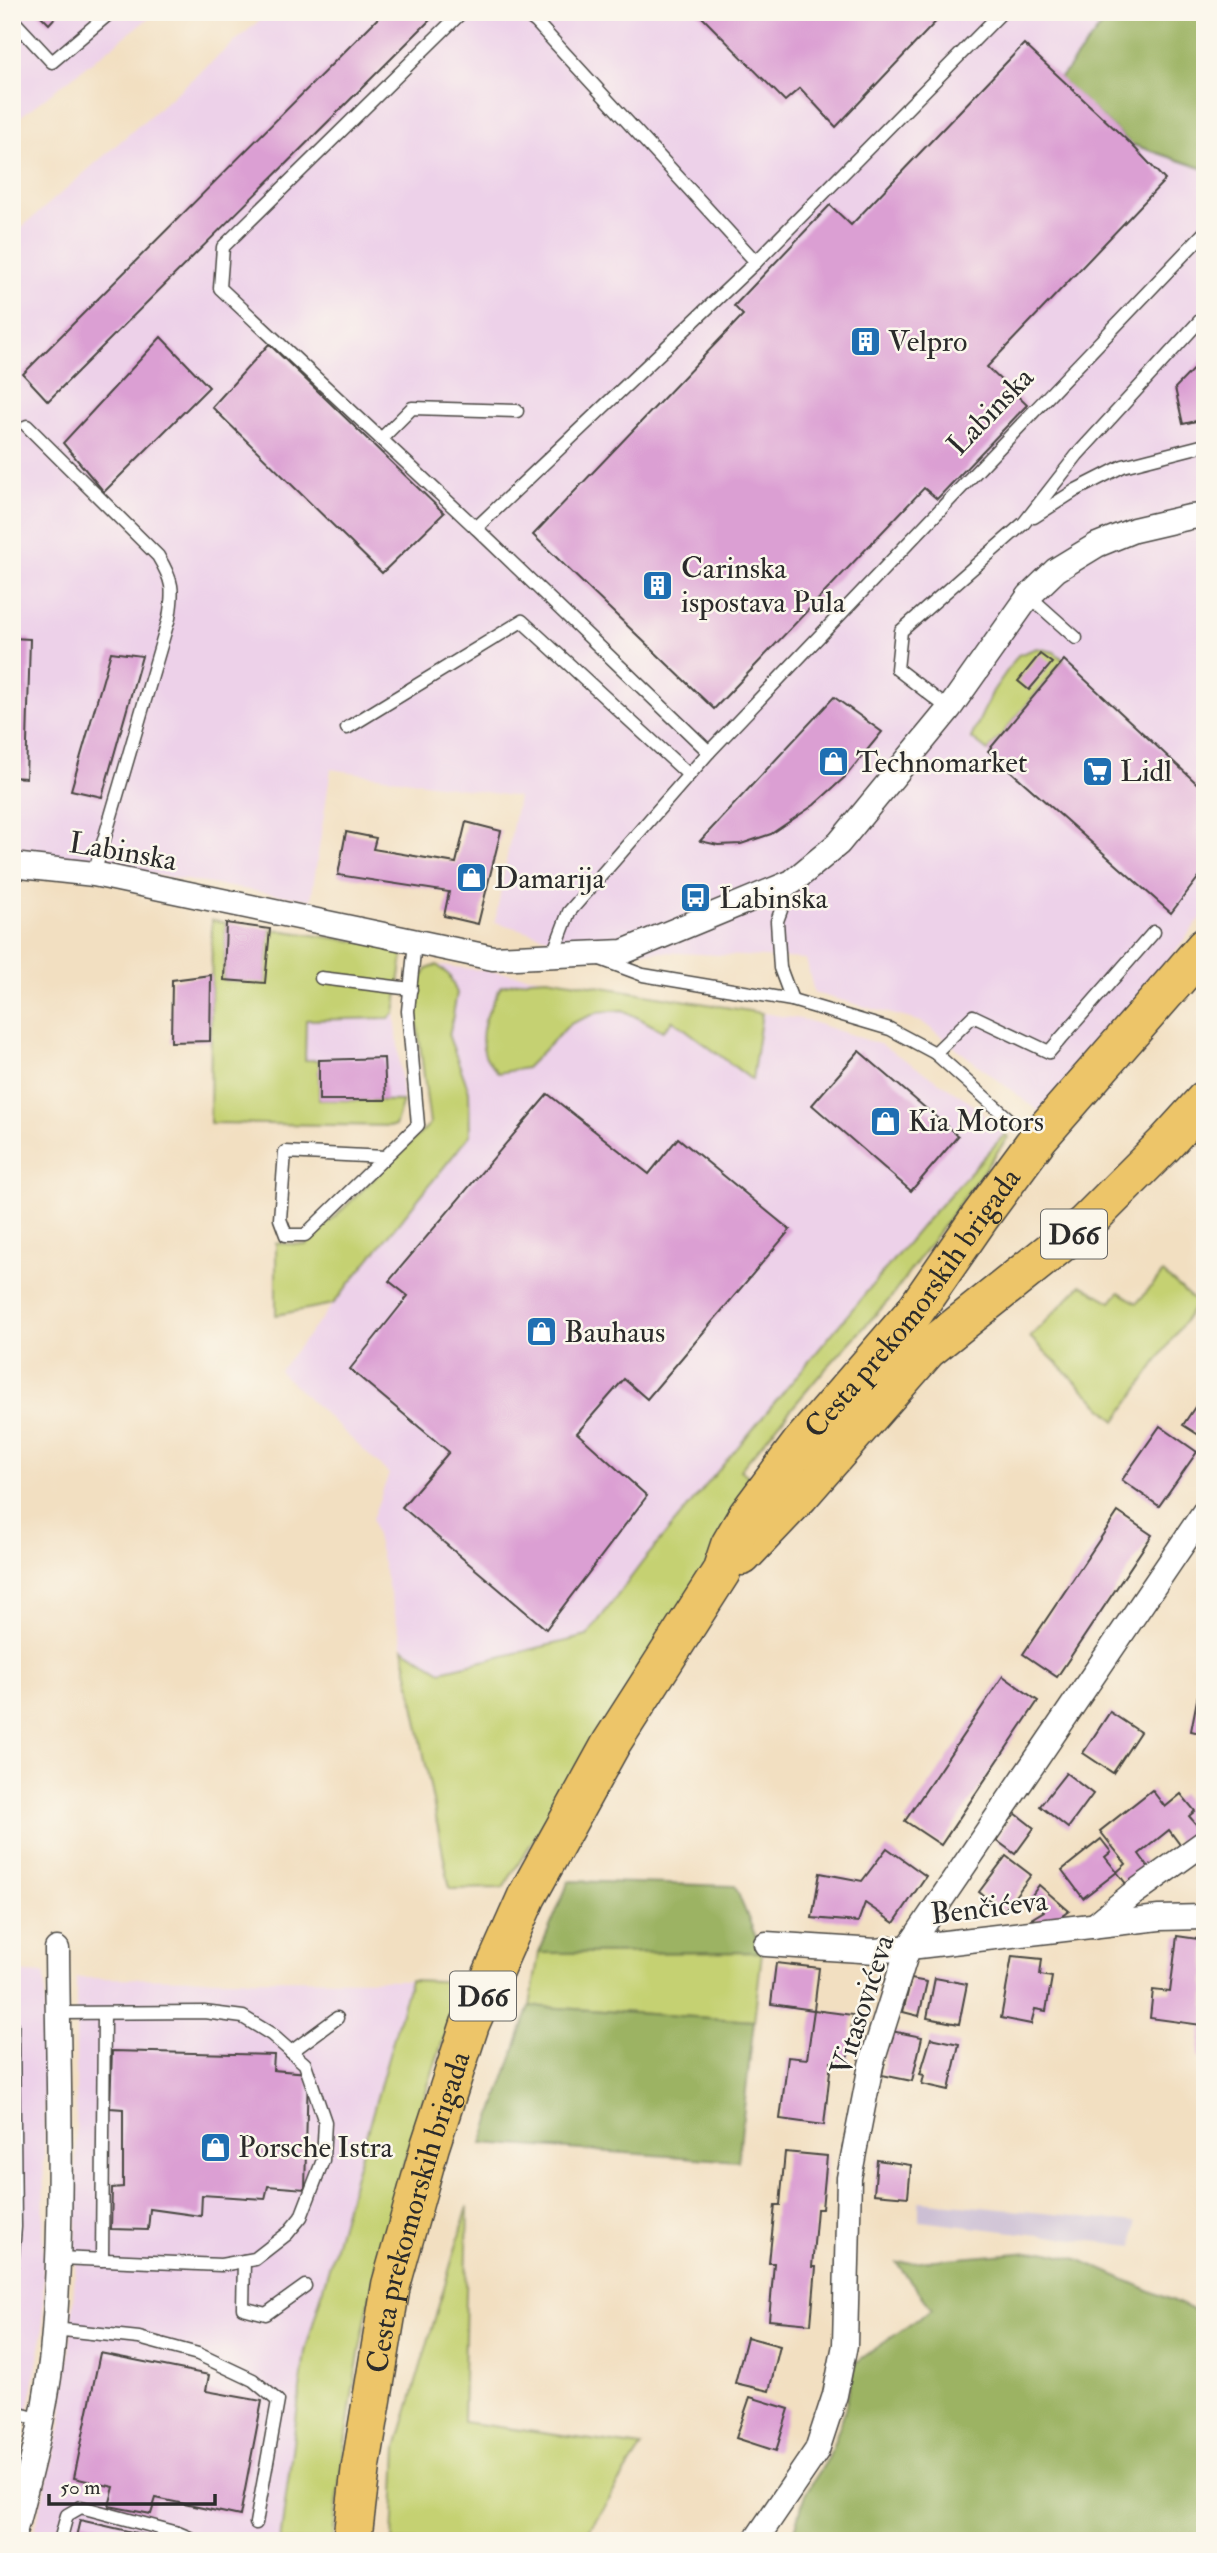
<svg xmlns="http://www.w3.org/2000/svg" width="1217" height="2553" font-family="'IM FELL Double Pica',serif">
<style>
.built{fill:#edd1e9}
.industrial{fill:#ccbfd4}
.green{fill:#c5d172;stroke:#787e4e;stroke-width:2}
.forest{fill:#9cb364;stroke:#646f48;stroke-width:2}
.building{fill:#db9fd3}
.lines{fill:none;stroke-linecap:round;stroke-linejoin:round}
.service-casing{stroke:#494642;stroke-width:15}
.minor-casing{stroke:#494642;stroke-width:27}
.primary-casing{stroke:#494642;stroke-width:41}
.service{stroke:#fff;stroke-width:12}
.minor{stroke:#fff;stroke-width:24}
.primary{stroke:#edc569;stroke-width:38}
.labels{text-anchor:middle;stroke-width:5;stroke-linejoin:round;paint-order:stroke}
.shield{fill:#fbf7ec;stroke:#696865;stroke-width:2}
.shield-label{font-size:28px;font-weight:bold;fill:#2b2b2b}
.poi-label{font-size:30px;fill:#2b2b2b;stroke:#fbf7ec;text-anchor:start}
.street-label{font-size:30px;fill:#2b2b2b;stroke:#fbf7ec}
</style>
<rect width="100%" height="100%" fill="#fbf7ec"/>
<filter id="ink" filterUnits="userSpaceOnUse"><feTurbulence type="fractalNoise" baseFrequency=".0143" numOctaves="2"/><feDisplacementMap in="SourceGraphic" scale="14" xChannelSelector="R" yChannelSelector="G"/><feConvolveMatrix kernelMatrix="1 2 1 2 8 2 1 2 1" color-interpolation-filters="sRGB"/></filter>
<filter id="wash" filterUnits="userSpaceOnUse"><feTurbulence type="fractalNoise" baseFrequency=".00686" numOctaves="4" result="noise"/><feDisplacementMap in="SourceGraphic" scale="28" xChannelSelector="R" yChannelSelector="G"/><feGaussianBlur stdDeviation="1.57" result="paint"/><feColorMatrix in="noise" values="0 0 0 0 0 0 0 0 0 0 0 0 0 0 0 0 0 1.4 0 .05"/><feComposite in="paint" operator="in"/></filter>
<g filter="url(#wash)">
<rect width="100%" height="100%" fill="#f2dfc1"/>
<g class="built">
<path d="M12,12H157L12,123Z"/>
<path d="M269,12H1112L1060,79L1131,144L1205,169V913L1046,1117L922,1022L814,993L806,959L639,951L575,945L495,922L518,797L331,769L311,900L12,852L13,235Z"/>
<path d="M437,965L547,978L531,979L501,986L487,1011L482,1031L548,1046L570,1024L599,1012L623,1010L663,1031L673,1020L752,1079L762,1013L806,1020L882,1045L966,1099L1005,1134L923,1224L644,1560L587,1636L441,1671L403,1648L372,1519L389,1474L279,1371L470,1135L469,1091L449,1037L457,993L449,975Z"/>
<path d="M395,1013L403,1101L319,1100V1061L305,1060L306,1020L389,1018Z"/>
<path d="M12,1972L45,1974L43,2332L31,2397L12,2477Z"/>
<path d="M76,1978L410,1980L305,2352L280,2541H32L61,2425L71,2335L76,2257Z"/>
</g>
<path class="industrial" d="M919,2201L1136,2222L1134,2246L919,2221Z"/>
<g class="green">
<path d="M1037,648L1054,652L1064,660L988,751L971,738L993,691L1018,655Z"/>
<path d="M212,920L226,923L224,980L265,982L270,929L404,948L395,1013L389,1018L306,1020L305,1060H319V1100L403,1101L395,1126L210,1123Z"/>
<path d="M437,965L449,975L457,993L449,1037L469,1091L470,1135L333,1304L276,1315V1243L306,1245L430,1124L416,1013L418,985L427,969Z"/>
<path d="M547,978L762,1013L752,1080L673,1020L663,1031L623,1010L599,1012L570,1024L526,1068L498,1073C494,1068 487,1061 485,1055C476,1031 490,1007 501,986L531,979Z"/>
<path d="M1005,1134L1008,1137L889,1300L819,1376L740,1470L753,1479L718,1548L503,1888L450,1889L403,1648L441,1671L587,1636L644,1560L923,1224Z"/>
<path d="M1163,1273L1197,1303L1116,1421L1030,1337L1081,1285L1111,1302L1119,1292L1137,1303Z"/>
<path d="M762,1952L754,2021L530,2006L539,1953Z"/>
<path d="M410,1980L462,1982C429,2083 394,2184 372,2288C354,2372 342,2456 333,2541H280L305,2352Z"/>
<path d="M468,2206L463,2422L642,2447L582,2541H393L397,2447Z"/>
</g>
<g class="forest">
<path d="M1112,12H1205V169L1131,144L1060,79Z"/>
<path d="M569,1881L735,1886L762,1952L539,1953Z"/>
<path d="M530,2006L754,2021L738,2161L482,2143Z"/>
<path d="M1044,2251L1078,2259L1205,2315V2541H792L805,2494L829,2457L845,2410L855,2363L932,2309L897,2263Z"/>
</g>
<g id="blocks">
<g class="building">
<path d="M37,12H60L49,24Z"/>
<path d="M384,12H438L48,401L23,374Z"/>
<path d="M697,12H945L836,127L800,88L785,101Z"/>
<path d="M1024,44L1131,144L1165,180L987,367L1027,405L937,499L924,488L714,709L533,535L743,315L734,306L830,205L851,225Z"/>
<path d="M161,337L209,387L104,492L63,443Z"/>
<path d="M269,344L444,513L382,573L212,407Z"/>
<path d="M1205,357V419L1183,424L1175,388Z"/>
<path d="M12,638L30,639L26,778L12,777Z"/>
<path d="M111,652L142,656L102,797L71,790Z"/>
<path d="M1040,654L1052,663L1029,690L1018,681Z"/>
<path d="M1064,660L1205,791V869L1171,913L988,751Z"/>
<path d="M834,697L882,732L845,777L814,805L771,834L741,844L718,845L700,841Z"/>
<path d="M466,822L501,831L478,924L444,916L449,892L338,875L346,832L376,838L373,849L456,863Z"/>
<path d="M226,923L270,929L265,983L224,980Z"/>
<path d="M211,975L210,1041L171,1042L172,980Z"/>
<path d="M859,1051L958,1136L911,1191L812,1105Z"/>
<path d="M384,1058L386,1100H319V1060Z"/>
<path d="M548,1094L649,1174L678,1138L790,1230L647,1399L624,1379L577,1433L647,1496L546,1629L402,1507L449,1452L350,1369L408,1296L389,1281Z"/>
<path d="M1205,1392V1439L1183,1425Z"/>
<path d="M1160,1426L1197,1452L1159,1506L1122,1480Z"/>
<path d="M1118,1512L1152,1535L1057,1677L1023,1654Z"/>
<path d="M1202,1674H1205V1734L1191,1731Z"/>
<path d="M1003,1676L1038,1701L941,1845L905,1821Z"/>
<path d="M1110,1712L1140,1732L1113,1773L1083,1753Z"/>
<path d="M1066,1773L1093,1794L1068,1828L1040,1806Z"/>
<path d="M1152,1790L1165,1807L1181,1794L1195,1811L1189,1816L1201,1830L1181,1846L1169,1830L1139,1854L1149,1868L1127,1885L1117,1872L1126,1864L1100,1831Z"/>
<path d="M1015,1813L1034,1828L1015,1854L996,1840Z"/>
<path d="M1101,1839L1111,1852L1105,1857L1117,1872L1083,1898L1062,1870Z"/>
<path d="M887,1848L926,1876L894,1923L865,1903L858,1922L812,1918L820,1873L862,1881Z"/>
<path d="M1006,1856L1031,1875L1004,1911L979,1892Z"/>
<path d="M1039,1885L1069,1911L1052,1923L1031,1919L1044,1911L1030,1898Z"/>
<path d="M1177,1936L1205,1940V2058L1198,2057L1202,2025L1150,2018L1153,1990L1170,1992Z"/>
<path d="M1012,1956L1042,1959L1040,1975L1052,1977L1046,2011L1035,2009L1031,2024L1001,2018Z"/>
<path d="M776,1963L819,1968L814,2010L771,2004Z"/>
<path d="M935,1978L967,1984L959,2024L927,2018Z"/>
<path d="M911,1979L927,1982L919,2016L903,2012Z"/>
<path d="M814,2010L853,2015L847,2064L831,2062L824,2125L780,2119L788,2057L807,2059Z"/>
<path d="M891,2031L922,2037L912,2081L882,2075Z"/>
<path d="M931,2038L959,2044L949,2090L922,2084L924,2075L920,2074Z"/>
<path d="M112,2051L274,2055L273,2070L308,2073L305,2189L268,2186L265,2199L202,2195L201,2216L150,2209L148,2230L111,2229L112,2188L123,2187V2109L110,2108Z"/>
<path d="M785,2152L827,2156L822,2209H817L812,2267H816L811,2324L769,2320L774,2263H769L775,2205H780Z"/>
<path d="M877,2160L911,2165L908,2197L874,2194Z"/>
<path d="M747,2337L780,2346L769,2391L735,2383Z"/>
<path d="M100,2353L209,2375L206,2391L262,2401L240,2516L156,2498L151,2514L109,2506L114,2487L74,2478Z"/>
<path d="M750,2397L789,2409L776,2451L736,2438Z"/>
<path d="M80,2520L167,2540V2541H75Z"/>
</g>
</g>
</g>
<g filter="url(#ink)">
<use href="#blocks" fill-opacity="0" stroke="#494642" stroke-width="2"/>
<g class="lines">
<defs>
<g id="service">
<path d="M462,12L223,247L220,288L476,528"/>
<path d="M523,12L536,22L756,262"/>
<path d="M12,19L52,62L111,12"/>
<path d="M27,426L158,556C173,581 174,589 169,618L94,874"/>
<path d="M381,439L412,408L517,411"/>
<path d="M1034,517L1076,490L1123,466L1205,445"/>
<path d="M1029,596L1076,638"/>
<path d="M949,709L897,669L901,631L1024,523L1077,455L1205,315"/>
<path d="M347,728L522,621L689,775"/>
<path d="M709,752L476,528L756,262L1002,12"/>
<path d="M791,883L777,921L780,968L792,1000"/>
<path d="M553,954L569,912L709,752L1205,232"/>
<path d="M600,959L643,975L792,1000L890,1029L935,1053L1010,1120"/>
<path d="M321,978L411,989"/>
<path d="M935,1053L973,1016L1049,1052L1154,932"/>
<path d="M385,1157L285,1152L280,1219L286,1235H305L418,1125L408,1011L415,942"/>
<path d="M57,2013L204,2012L243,2017L271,2034L305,2064L325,2122L323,2160L301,2217L287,2234L255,2259L221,2265L59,2258"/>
<path d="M291,2052L337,2018"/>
<path d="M102,2260L104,2014"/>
<path d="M244,2261L243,2308L266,2314L305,2286"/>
<path d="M12,2265L15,2227L13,2025"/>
<path d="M54,2329L139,2338L198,2354L253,2380L278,2401L256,2523"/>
<path d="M12,2412L42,2420"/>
<path d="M60,2541L67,2515L81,2507L178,2533L197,2541"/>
</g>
<g id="minor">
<path d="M12,865L94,874L493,958L623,952L792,882L839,843L949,709L1029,596L1056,570L1097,545L1134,530L1190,517L1205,516"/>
<path d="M1094,1926L1131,1895L1205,1842"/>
<path d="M766,1944L876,1951L1159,1918L1205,1917"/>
<path d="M12,2541C30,2472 49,2403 54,2332C64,2205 58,2076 57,1949"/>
<path d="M755,2541L817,2450L835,2395L845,2345L849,2178L871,2065L908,1948L1205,1511"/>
</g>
<g id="primary">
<path d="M742,1556L800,1495L927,1350L1085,1224L1165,1144L1205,1100"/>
<path id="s1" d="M352,2541L361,2466L391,2285L430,2146L470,2024L527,1896L612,1742L721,1572L730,1545L747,1516L800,1445L913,1314L980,1217L1039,1137L1205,947"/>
</g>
</defs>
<use href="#service" class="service-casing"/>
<use href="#minor" class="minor-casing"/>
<use href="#primary" class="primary-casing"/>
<use href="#service" class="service"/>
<use href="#minor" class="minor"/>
<use href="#primary" class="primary"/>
</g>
</g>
<defs>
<symbol id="building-square" viewBox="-11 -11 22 22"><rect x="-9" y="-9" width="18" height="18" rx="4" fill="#1f6fb2" stroke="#fbf7ec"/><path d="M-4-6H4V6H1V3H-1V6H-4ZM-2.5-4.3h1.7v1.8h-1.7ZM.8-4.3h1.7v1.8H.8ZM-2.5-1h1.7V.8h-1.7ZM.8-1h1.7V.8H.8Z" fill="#fff"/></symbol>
<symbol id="shop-square" viewBox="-11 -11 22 22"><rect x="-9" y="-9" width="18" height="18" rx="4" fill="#1f6fb2" stroke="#fbf7ec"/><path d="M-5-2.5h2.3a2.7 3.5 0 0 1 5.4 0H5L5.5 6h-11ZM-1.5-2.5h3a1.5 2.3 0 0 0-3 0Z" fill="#fff"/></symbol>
<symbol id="supermarket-square" viewBox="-11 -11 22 22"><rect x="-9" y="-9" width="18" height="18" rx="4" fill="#1f6fb2" stroke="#fbf7ec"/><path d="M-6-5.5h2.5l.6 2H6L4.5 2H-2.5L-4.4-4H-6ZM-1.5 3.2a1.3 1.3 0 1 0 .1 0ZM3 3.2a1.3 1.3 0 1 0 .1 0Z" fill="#fff"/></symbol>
<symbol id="bus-square" viewBox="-11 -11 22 22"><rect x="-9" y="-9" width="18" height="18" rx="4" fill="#1f6fb2" stroke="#fbf7ec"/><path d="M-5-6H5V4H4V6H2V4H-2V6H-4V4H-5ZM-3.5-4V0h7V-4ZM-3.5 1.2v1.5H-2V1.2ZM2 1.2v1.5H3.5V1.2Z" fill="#fff"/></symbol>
</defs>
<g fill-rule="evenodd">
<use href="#building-square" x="848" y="324" width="35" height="35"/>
<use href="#building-square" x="640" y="568" width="35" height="35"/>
<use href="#shop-square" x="816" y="744" width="35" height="35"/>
<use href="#supermarket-square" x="1080" y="754" width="35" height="35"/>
<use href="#shop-square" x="454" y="860" width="35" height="35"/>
<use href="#bus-square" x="678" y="880" width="35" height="35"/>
<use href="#shop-square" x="868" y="1104" width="35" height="35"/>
<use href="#shop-square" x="524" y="1314" width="35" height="35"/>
<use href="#shop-square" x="198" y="2130" width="35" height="35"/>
</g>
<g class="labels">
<g class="shield">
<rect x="1041" y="1209.5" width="66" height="49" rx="5"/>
<rect x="450" y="1971.5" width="66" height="49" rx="5"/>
</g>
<g class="shield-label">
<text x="1074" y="1244">D66</text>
<text x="483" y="2006">D66</text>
</g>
<g class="poi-label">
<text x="888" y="351">Velpro</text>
<text x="681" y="578">Carinska<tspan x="681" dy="34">ispostava Pula</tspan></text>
<text x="856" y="772">Technomarket</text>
<text x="1120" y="781">Lidl</text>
<text x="494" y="888">Damarija</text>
<text x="719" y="908">Labinska</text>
<text x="908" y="1131">Kia Motors</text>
<text x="564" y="1342">Bauhaus</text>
<text x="238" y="2157">Porsche Istra</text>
</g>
<g class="street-label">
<text transform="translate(990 411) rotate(-46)" y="10">Labinska</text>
<text transform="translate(123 851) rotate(10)" y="10">Labinska</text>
<text dy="10" stroke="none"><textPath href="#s1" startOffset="1382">Cesta prekomorskih brigada</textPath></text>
<text transform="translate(989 1907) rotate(-7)" y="10">Benčićeva</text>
<text transform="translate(862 2005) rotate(-72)" y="10">Vitasovićeva</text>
<text dy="10" stroke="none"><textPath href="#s1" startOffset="336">Cesta prekomorskih brigada</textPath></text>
</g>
</g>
<rect width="1217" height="2553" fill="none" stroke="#fbf7ec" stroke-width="42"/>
<path d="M49 2494v10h166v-10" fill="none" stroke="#2b2b2b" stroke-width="3.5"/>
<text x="60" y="2494" font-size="21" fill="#2b2b2b" stroke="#fbf7ec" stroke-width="5" paint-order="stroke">50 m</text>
</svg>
